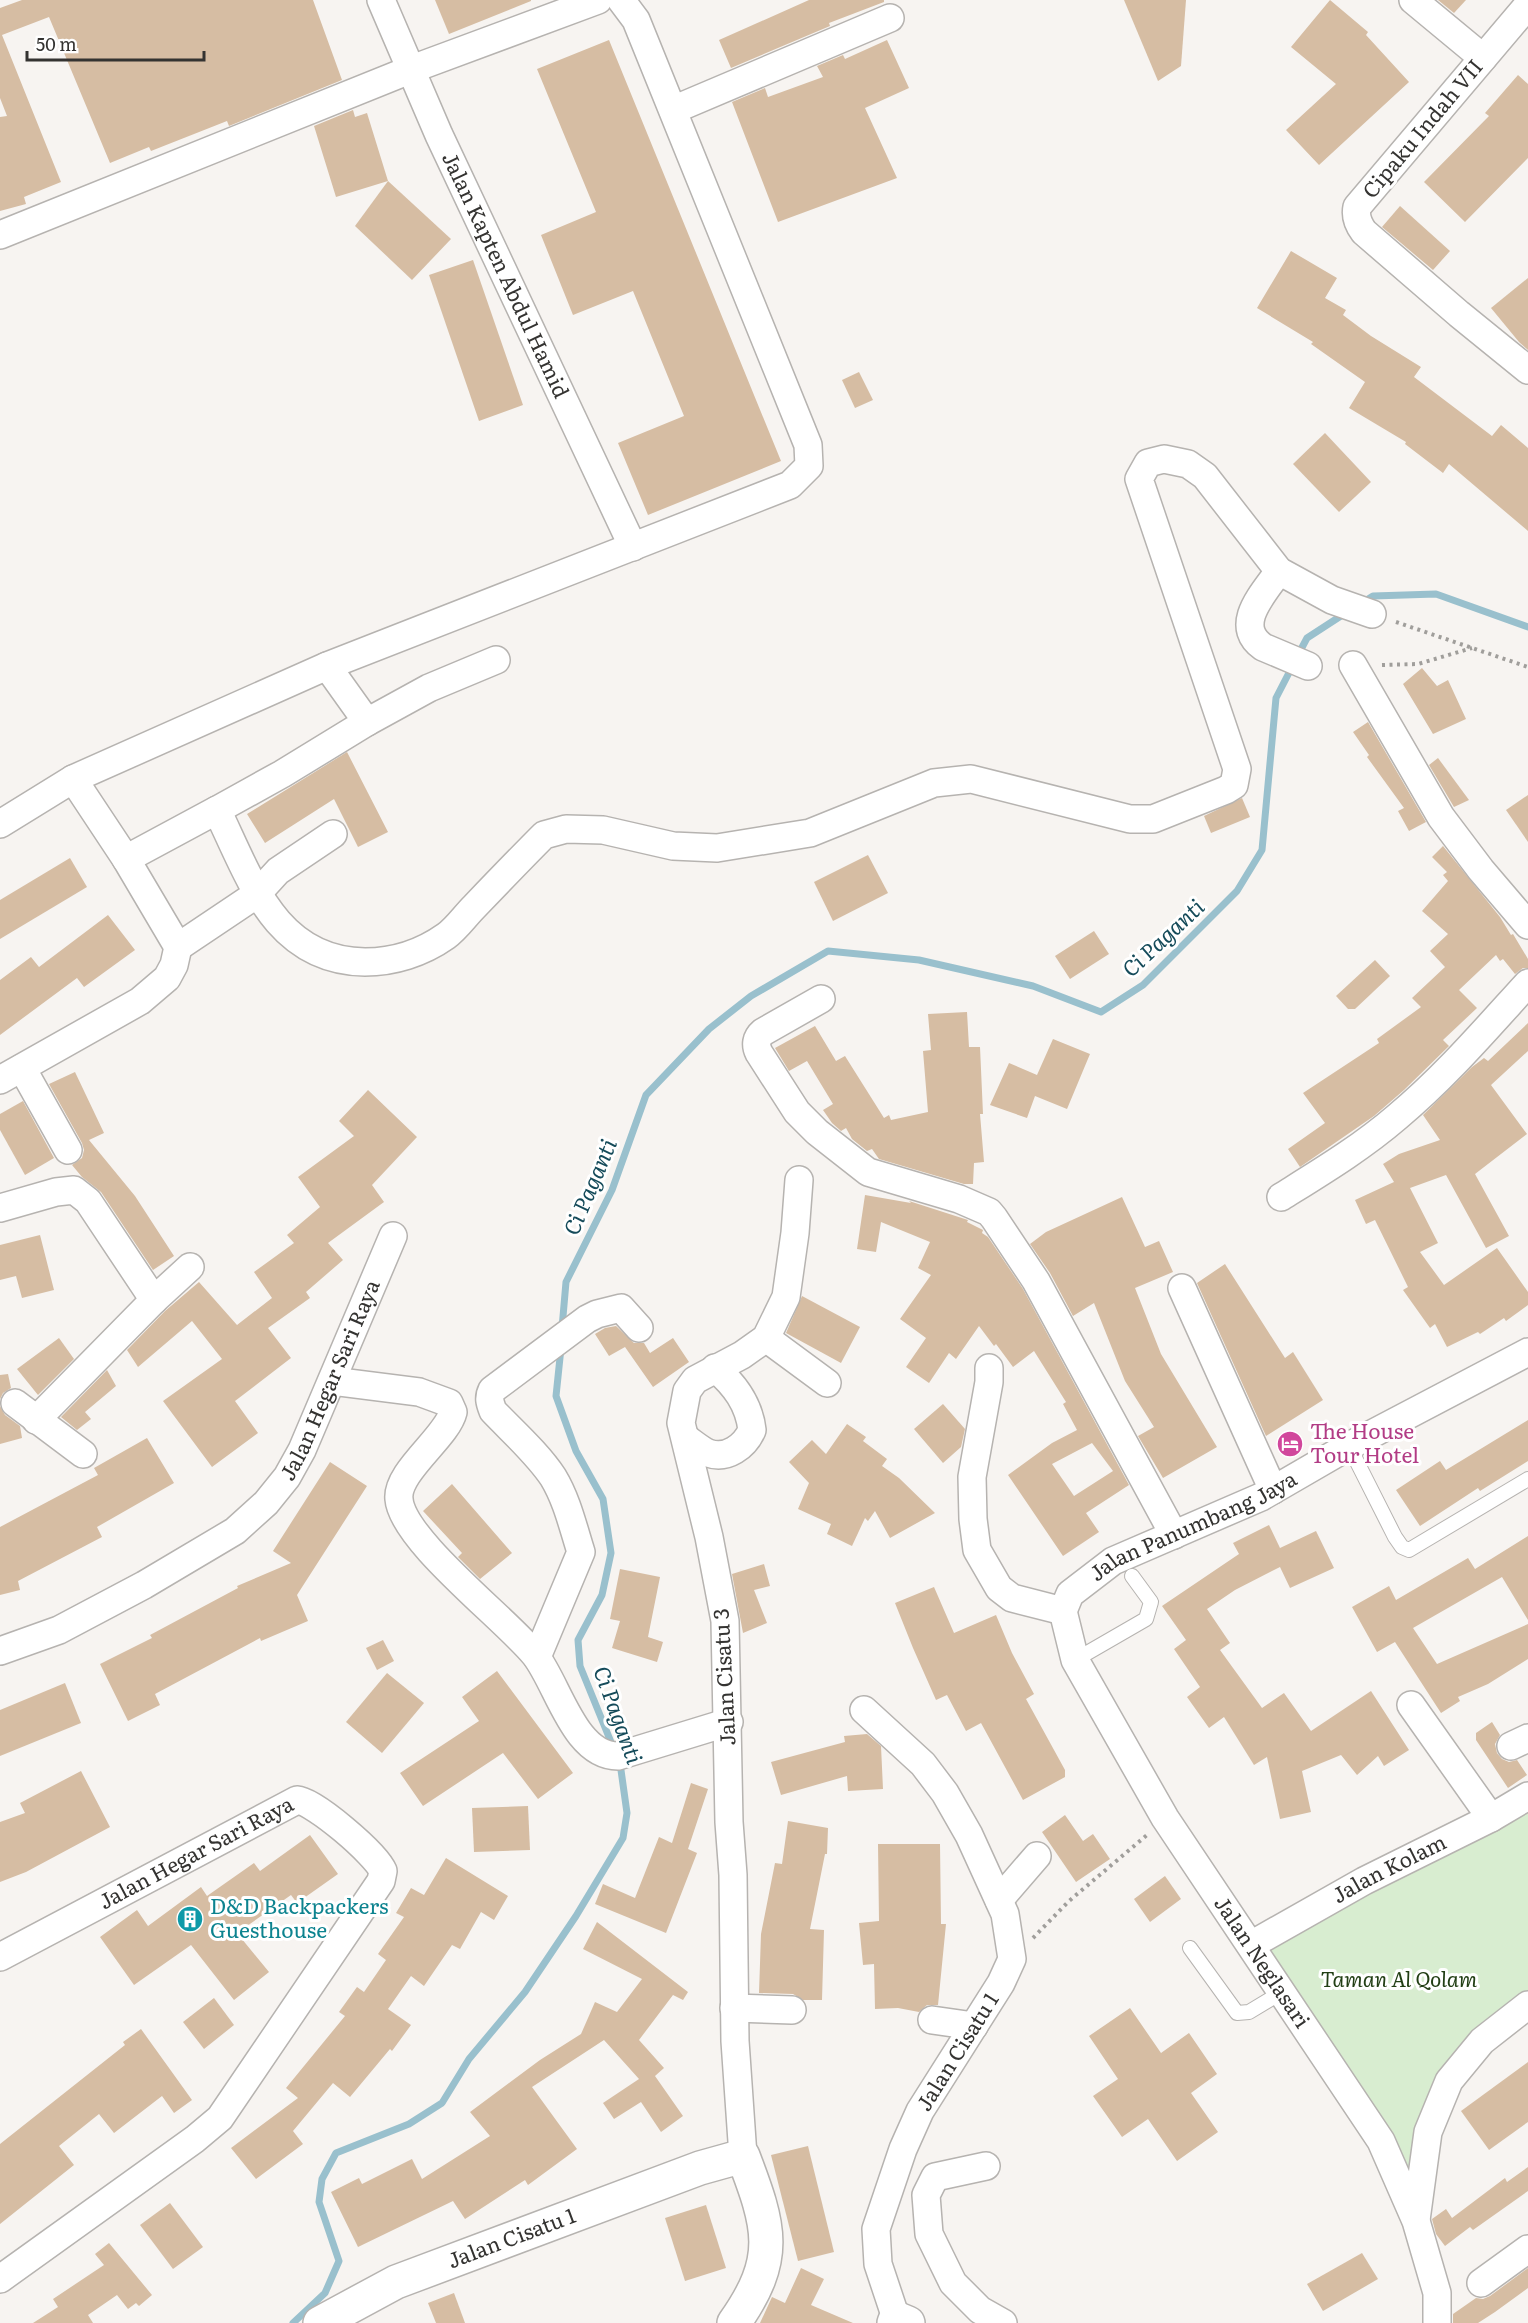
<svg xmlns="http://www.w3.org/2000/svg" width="1528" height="2323" font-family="Literata,serif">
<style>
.green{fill:#d8edd0}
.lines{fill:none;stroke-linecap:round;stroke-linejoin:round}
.stream{stroke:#99c0cd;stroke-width:7}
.building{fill:#d6bda3;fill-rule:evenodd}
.service-casing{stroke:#b6b3b0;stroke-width:16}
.minor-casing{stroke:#b6b3b0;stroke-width:30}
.tertiary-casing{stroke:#b6b3b0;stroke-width:36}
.path{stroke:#a09e9b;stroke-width:4;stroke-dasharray:3 4.5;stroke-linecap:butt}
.service{stroke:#fff;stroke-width:14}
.minor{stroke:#fff;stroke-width:27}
.tertiary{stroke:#fff;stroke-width:33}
.labels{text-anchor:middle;stroke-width:6;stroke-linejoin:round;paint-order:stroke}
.street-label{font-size:21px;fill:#343331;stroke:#fff}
.hotel-label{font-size:21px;fill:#b23c85;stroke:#fff;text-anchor:start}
.culture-label{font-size:21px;fill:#0d838f;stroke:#fff;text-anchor:start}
.park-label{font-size:21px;font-style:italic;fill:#223f15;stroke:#fff}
.water-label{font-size:22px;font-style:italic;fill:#154b5a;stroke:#fff}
</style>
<rect width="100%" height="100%" fill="#f7f4f1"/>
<path class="green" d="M1528,1796V2005L1449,2081L1416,2221L1251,1945Z"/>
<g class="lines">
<g class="stream">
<path d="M1362,603L1373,596L1436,594L1528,627"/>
<path d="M1298,655L1307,638L1347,612"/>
<path d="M562,1328L566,1282L612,1190L646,1095L709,1029L751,996L828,951L919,960L1033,986L1101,1012L1143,985L1237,891L1262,850L1276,698L1293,665"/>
<path d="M561,1348L556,1396L576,1451L603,1499L611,1553L602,1595L578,1640L580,1666L613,1747"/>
<path d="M293,2323L325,2293L339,2261L319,2202L322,2179L336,2153L409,2124L442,2103L469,2059L525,1992L576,1916L623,1838L627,1813L620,1763"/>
</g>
</g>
<g class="building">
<path d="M22,0H313L342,80L229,126L227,121L151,151L149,147L110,163L49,17L2,35L61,182L24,197L26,204L0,211V117L7,116L0,98V8Z"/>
<path d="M435,0H531V1L449,34Z"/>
<path d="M809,0H884V2L829,23L830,26L731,68L719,40Z"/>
<path d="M1124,0H1186L1181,66L1158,81Z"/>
<path d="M1330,0L1368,32L1366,35L1409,82L1319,165L1286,130L1336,84L1291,47Z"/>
<path d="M1438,0H1466L1454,13Z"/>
<path d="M609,40L781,461L648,515L618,443L684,416L633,291L573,315L541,235L596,212L537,69Z"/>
<path d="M887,40L909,88L865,108L897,178L778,222L732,102L765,88L768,97L823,77L817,66L843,55L845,59Z"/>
<path d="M1518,75L1528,84V158L1465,222L1424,182L1489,116L1485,113Z"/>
<path d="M353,110L355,117L367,113L388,181L336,197L314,126Z"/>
<path d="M388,181L451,239L412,280L355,226Z"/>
<path d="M1400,206L1450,251L1433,270L1382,227Z"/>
<path d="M1291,251L1337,278L1325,298L1346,310L1343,315L1371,336L1421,367L1414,377L1492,436L1501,425L1528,448V531L1449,464L1443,473L1405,444L1406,442L1349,408L1365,382L1311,344L1313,342L1257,308Z"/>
<path d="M473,260L523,405L479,421L429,275Z"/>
<path d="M1528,278V350L1519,342L1491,308Z"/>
<path d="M859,372L873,400L855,408L842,380Z"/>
<path d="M1325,433L1371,482L1339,512L1293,464Z"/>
<path d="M1422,668L1437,686L1448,680L1466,719L1433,734L1403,684Z"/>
<path d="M1368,722L1426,822L1409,831L1398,811L1404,808L1367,757L1369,755L1353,732Z"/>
<path d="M347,752L388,832L358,847L334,799L265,843L247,814Z"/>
<path d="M1438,758L1469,800L1454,807L1429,765Z"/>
<path d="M1528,795V842L1506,810Z"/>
<path d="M1242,798L1250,817L1211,833L1204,816Z"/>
<path d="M1443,846L1500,917L1511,935L1513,934L1528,959V968H1523L1515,974L1503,959L1500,961L1496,955L1459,990L1477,1008L1443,1040L1449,1046L1404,1090L1374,1116L1300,1167L1288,1149L1325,1123L1303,1093L1379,1043L1377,1039L1421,1007L1412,998L1445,967L1430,951L1448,934L1422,911L1448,881L1443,875L1447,872L1432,857Z"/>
<path d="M868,855L888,893L833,921L814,882Z"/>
<path d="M70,858L87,887L0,939V900Z"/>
<path d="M108,915L135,950L84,987L77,978L0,1035V980L31,957L39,967Z"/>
<path d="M1094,931L1109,954L1070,979L1055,956Z"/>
<path d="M1375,960L1390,976L1355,1009H1348L1336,996Z"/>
<path d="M967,1012L969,1047H980L983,1114H980L984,1162L974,1163L973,1184H964L879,1159L872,1149L867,1151L852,1139L846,1128L841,1131L832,1123L823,1110L833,1104L807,1061L789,1071L775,1048L815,1026L836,1061L845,1056L884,1118L889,1115L891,1120L928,1112L923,1051L931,1050L928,1014Z"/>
<path d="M1528,1023V1051L1491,1085L1527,1134L1475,1174L1509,1236L1486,1248L1446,1175L1410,1188L1438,1243L1420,1252L1444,1285L1497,1248L1528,1292V1305L1506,1321L1504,1318L1480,1334L1478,1332L1447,1347L1435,1324L1430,1328L1403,1290L1408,1287L1375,1220L1366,1224L1355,1200L1394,1182L1383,1164L1399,1154L1440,1140L1423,1115L1472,1067L1484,1058L1488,1061Z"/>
<path d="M1053,1039L1090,1054L1067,1109L1035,1096L1027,1118L990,1105L1009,1063L1037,1075Z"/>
<path d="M75,1072L104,1133L89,1140L135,1196L174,1256L153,1270L101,1192L82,1177L72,1165L82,1158L84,1150L82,1143L49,1084Z"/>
<path d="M368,1090L417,1137L372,1185L384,1202L328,1243L343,1260L306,1292L310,1298L268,1328L291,1358L235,1401L258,1433L212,1467L163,1401L222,1359L192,1321L138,1367L127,1350L165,1311L199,1282L237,1325L272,1298L254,1272L294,1243L287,1235L320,1207L298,1177L354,1136L339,1121Z"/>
<path d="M23,1101L54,1158L25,1175L0,1130V1114Z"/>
<path d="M865,1195L911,1203L909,1201L968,1220L967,1222L983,1230L982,1233L988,1237L1023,1289L1129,1485L1086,1513L1099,1532L1063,1556L1008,1475L1052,1443L1077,1430L1063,1404L1066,1402L1034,1351L1013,1367L996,1344L994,1346L979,1326L956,1359L949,1353L929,1383L906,1367L926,1338L900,1319L931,1275L918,1268L930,1242L881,1222L876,1252L857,1249ZM1092,1443L1113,1471L1074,1496L1052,1464Z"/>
<path d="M1122,1197L1145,1247L1159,1241L1173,1272L1135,1288L1161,1354L1217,1447L1163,1478L1138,1436L1154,1427L1125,1381L1094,1303L1073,1316L1050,1273L1030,1244L1046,1232Z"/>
<path d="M40,1235L54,1290L22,1298L16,1276L0,1280V1245Z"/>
<path d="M1225,1264L1285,1358L1293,1352L1323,1400L1266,1436L1197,1283Z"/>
<path d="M802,1296L860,1327L841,1363L786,1333Z"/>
<path d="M616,1326L634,1343H644L650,1353L673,1338L689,1362L653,1387L625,1347L609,1356L595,1334L605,1328Z"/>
<path d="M59,1338L74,1359L38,1395L17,1369Z"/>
<path d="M107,1370L116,1386L85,1412L91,1419L77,1430L61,1417Z"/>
<path d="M8,1374L11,1388L3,1393L0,1399V1375Z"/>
<path d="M943,1404L965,1429L961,1447L943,1463L914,1429Z"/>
<path d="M0,1406L5,1415L20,1426L22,1438L0,1444Z"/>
<path d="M1528,1420V1461L1480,1491L1478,1488L1420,1526L1396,1490L1440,1461L1446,1470Z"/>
<path d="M847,1424L866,1437L863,1441L887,1459L882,1466L899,1478L935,1513L890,1538L875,1511L868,1521L865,1518L852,1546L827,1534L831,1524L798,1509L809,1483L789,1462L812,1440L826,1454Z"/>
<path d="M147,1438L174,1483L97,1527L102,1537L18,1581L20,1590L0,1595V1527L98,1475L94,1468Z"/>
<path d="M330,1462L367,1486L297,1595L308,1621L261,1641L260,1638L155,1694L160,1705L128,1721L100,1664L152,1638L150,1635L238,1588L237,1586L291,1563L273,1551Z"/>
<path d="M452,1484L512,1553L480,1579L458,1557L462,1553L423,1511Z"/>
<path d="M1269,1525L1280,1548L1316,1531L1334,1568L1290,1588L1280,1567L1235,1590L1207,1609L1230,1643L1220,1650L1262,1708L1284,1693L1311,1731L1371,1691L1409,1750L1384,1766L1378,1756L1357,1775L1341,1755L1302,1771L1311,1812L1280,1819L1267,1757L1254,1765L1224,1717L1209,1728L1187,1697L1200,1687L1174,1649L1186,1640L1162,1606L1239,1554L1233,1543Z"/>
<path d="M1528,1536V1620L1502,1577L1413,1628L1437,1664L1528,1624V1659L1488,1684L1458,1697L1460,1701L1441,1713L1395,1642L1377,1652L1352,1607L1389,1586L1396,1600L1468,1558L1475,1569Z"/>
<path d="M764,1564L770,1586L754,1590L767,1623L743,1633L732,1574Z"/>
<path d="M620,1569L660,1577L648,1637L663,1642L657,1662L612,1648L620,1621L610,1619Z"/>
<path d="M934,1587L954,1633L996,1615L1012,1653L1034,1694L1026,1699L1065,1770V1777L1023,1800L981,1723L966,1731L947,1695L936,1700L913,1648L895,1603Z"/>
<path d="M383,1640L394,1661L377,1670L366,1648Z"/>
<path d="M497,1671L573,1773L538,1799L503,1753L423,1806L400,1773L479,1721L462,1697Z"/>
<path d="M387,1673L424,1703L382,1753L346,1722Z"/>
<path d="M65,1683L81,1723L0,1756V1710Z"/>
<path d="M1492,1722L1500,1735L1495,1744L1497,1753L1502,1759L1509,1762L1517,1760L1527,1775L1508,1788L1476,1740V1733Z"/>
<path d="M867,1734L881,1746L883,1789L848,1791L847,1776L781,1795L771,1762L845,1742L844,1736Z"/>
<path d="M81,1771L110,1827L26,1872L0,1882V1822L25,1813L20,1803Z"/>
<path d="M691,1783L708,1789L688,1849L697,1853L666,1933L595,1904L603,1884L635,1898L659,1837L672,1843Z"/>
<path d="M528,1806L530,1850L474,1852L472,1808Z"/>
<path d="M1065,1815L1083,1841L1093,1834L1110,1859L1076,1882L1042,1832Z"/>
<path d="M788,1821L828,1828L827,1854H825L810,1929L824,1930L822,2000H803L793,1994L759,1993L761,1934L775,1863L782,1864Z"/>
<path d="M310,1835L338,1874L297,1903L291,1895L237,1933L269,1972L234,2000L191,1945L134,1985L100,1937L137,1910L148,1926L201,1887L207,1896L254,1863L260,1871Z"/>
<path d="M878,1844H940L941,1924H946L938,2005H927L919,2012L898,2008L875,2009L874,1964L863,1965L859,1923L879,1921Z"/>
<path d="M446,1858L508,1896L494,1920L481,1912L460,1949L452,1945L424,1986L411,1976L388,2009L411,2025L392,2051L390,2049L350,2097L333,2083L293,2131L303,2144L256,2179L231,2148L298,2098L286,2088L345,2016L339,2012L357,1987L364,1992L386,1960L378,1954L404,1917L396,1913L411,1888L424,1895Z"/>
<path d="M1165,1876L1181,1899L1150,1922L1134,1899Z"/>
<path d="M597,1922L688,1992L683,2000L673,1995L639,2040L664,2068L655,2076L683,2116L661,2132L641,2102L614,2119L603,2103L639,2079L604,2040L532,2087L577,2149L528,2185L525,2180L465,2219L453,2201L358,2247L331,2192L359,2178L362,2184L412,2159L422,2179L490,2136L470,2112L540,2060L581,2034L595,2002L617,2012L642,1979L583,1949Z"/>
<path d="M214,1998L234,2025L204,2049L183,2022Z"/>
<path d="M1130,2008L1161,2053L1189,2033L1217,2074L1191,2093L1218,2132L1177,2161L1148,2119L1122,2137L1093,2096L1118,2079L1089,2036Z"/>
<path d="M141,2029L192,2100L174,2113L162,2096L114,2133L99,2114L59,2146L74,2165L0,2224V2144L125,2045L123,2042Z"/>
<path d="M1528,2062V2122L1489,2150L1461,2111Z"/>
<path d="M808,2146L834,2252L798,2261L771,2155Z"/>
<path d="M1528,2167V2191L1473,2230L1470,2227L1445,2246L1436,2234L1432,2219L1446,2209L1452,2218L1505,2178L1507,2182Z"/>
<path d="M170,2203L203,2247L173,2269L140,2225Z"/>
<path d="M706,2205L726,2268L685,2281L665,2218Z"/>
<path d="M109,2243L152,2295L139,2306L136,2303L128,2309L117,2295L88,2315L93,2323H33L58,2307L53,2299L104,2265L95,2254Z"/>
<path d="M1362,2253L1378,2279L1323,2311L1307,2284Z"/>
<path d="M801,2268L824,2279L811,2305L853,2323H760L772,2297L785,2303Z"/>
<path d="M1528,2268V2288L1495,2312L1478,2323H1453V2314L1476,2298L1483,2299L1490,2296Z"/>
<path d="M454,2293L465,2323H436L428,2303Z"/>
</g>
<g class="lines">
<defs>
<g id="service">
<path d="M1349,1446L1395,1537L1402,1547L1409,1550L1528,1479"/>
<path d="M1075,1660L1146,1619L1151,1602L1132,1576"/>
<path d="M1190,1948L1237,2013L1249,2012L1282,1992"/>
</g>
<g id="minor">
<path id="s1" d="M381,0L439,135L633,547"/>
<path d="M1413,0L1483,58"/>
<path d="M1528,5L1357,207C1355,216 1358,224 1364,232L1459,314L1528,370"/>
<path d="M673,110L890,18"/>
<path d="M0,235L412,69L598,0"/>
<path d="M1279,571C1264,593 1232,625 1263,647L1308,666"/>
<path d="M1353,665L1441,817L1481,870L1528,925"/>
<path d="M367,722L429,688L496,660"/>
<path d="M217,810L282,774L367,722L327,666"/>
<path d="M0,824L73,779L327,666L790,485L809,466L808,445L636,20L621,0"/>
<path d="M126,859L217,810C250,878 275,961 365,962C393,962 422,953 446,936C456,929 465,916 474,907C497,883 520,859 544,835L566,829L603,830L673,846L717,848L810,833L934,783L971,779L1130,819H1153L1226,790L1234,785L1237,769L1139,479L1148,463L1164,459L1188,464L1205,476L1279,571L1332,600L1372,614"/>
<path d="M178,947L257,894L278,871L333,834"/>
<path d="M821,999L763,1032C756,1038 755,1045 759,1053L797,1112L817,1132L868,1172L959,1199L989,1212L994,1218L1036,1281L1174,1535"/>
<path d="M22,1068L68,1150"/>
<path d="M0,1080L140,1001L167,978L174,965L178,947L126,859L73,779"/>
<path d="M1281,1197C1321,1172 1361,1148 1397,1117C1445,1077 1486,1029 1528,983"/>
<path d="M0,1208L56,1192L74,1190L88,1201L154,1300L36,1420"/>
<path d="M1182,1288L1273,1490"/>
<path d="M154,1300L190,1267"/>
<path d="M766,1338L827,1383"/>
<path d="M989,1368V1382L972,1477L973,1519L977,1550L999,1588L1012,1598L1063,1611"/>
<path d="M332,1381L419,1392L449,1403L453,1412C447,1437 396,1472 399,1499C402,1540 507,1620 535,1655C558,1684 574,1756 618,1756L729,1722"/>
<path d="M15,1403L83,1454"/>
<path d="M687,1439C694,1444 701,1450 708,1453C727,1460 745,1446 752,1430C749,1404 735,1385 715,1368"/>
<path id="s2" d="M1063,1611L1075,1660L1165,1818L1381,2141L1416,2221L1437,2293V2323"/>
<path id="s3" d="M1063,1611L1070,1594L1113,1561L1261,1497L1349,1446L1528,1352"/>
<path id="s4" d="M0,1651L59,1630L144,1585L235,1531L266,1503L287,1477L302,1450L393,1236"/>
<path d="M537,1657L581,1552C573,1527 567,1500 553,1477C537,1453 513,1432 493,1411C490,1403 488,1398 492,1390L587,1319L597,1314L621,1308L639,1328"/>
<path d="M1411,1705L1491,1818"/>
<path d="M864,1710L923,1764L945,1793L969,1835L1005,1914L1012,1959L1001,1983L920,2111L903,2149L876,2229L878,2264L896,2318"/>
<path d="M1511,1746L1528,1738"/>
<path d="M999,1900L1037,1856"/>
<path id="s5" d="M1251,1945L1364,1881L1491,1818L1528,1796"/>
<path id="s6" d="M0,1957L297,1800C314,1801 376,1854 383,1871L381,1881L220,2118L195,2139L0,2279"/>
<path d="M734,2008L792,2010"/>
<path d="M932,2020L974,2026"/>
<path d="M743,2156L735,2041L733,1875L729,1822L725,1621L709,1537L681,1423L687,1391L695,1380L742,1355L766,1338L786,1297L795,1233L799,1180"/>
<path d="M986,2166L935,2177L926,2195L929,2234L953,2283L980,2310L1003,2323"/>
<path d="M1416,2220L1428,2132L1449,2081L1482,2041L1528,2005"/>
<path d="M1481,2283L1528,2249"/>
</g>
<g id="tertiary">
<path id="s7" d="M320,2323L396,2282L700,2168L743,2156C770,2227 780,2258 734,2323"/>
<path d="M894,2323L896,2318L908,2323"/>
</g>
</defs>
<use href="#service" class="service-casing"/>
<use href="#minor" class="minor-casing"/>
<use href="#tertiary" class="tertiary-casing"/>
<g class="path">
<path d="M1396,622L1528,667"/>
<path d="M1382,665L1418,664L1472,648"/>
<path d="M1033,1938L1069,1901L1147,1835"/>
</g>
<use href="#service" class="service"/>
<use href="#minor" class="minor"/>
<use href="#tertiary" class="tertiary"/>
</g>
<defs>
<symbol id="hotel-disc" viewBox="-11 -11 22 22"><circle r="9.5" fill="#d1479c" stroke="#fff"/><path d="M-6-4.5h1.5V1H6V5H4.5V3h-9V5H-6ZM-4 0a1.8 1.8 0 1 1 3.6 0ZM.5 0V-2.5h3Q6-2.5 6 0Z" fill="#fff"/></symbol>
<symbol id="building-disc" viewBox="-11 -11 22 22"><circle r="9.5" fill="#0f9aa8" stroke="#fff"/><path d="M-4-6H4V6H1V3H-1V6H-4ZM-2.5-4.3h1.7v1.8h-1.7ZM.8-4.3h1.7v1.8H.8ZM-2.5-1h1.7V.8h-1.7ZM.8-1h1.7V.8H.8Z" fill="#fff"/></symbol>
</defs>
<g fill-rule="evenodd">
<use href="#hotel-disc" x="1275" y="1429" width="30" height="30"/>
<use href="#building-disc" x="175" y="1904" width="30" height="30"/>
</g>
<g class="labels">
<g class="street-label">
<text transform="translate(1423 129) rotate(-50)" y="7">Cipaku Indah VII</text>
<text dy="7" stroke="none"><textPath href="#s1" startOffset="302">Jalan Kapten Abdul Hamid</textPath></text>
<text dy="7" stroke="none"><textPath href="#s4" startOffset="446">Jalan Hegar Sari Raya</textPath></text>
<text dy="7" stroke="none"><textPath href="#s3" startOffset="160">Jalan Panumbang Jaya</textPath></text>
<text transform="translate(725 1677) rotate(-93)" y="7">Jalan Cisatu 3</text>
<text dy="7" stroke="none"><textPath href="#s6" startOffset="222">Jalan Hegar Sari Raya</textPath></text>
<text dy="7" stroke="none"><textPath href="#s5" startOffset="158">Jalan Kolam</textPath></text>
<text dy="7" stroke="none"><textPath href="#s2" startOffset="406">Jalan Neglasari</textPath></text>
<text transform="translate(958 2052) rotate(-58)" y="7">Jalan Cisatu 1</text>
<text dy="7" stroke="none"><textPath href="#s7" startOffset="210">Jalan Cisatu 1</textPath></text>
</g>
<g class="hotel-label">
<text x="1310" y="1439">The House<tspan x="1310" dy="24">Tour Hotel</tspan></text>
</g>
<g class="culture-label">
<text x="210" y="1914">D&amp;D Backpackers<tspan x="210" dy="24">Guesthouse</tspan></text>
</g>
<g class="park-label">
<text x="1399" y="1987">Taman Al Qolam</text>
</g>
<g class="water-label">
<text transform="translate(1163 938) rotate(-43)" y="8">Ci Paganti</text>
<text transform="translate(590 1187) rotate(-67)" y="8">Ci Paganti</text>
<text transform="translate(618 1715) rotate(70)" y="8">Ci Paganti</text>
</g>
</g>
<path d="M27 51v9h177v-9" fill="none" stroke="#343331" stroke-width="3"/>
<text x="36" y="51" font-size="18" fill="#343331" stroke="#ffffff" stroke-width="4.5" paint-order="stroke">50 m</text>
</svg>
